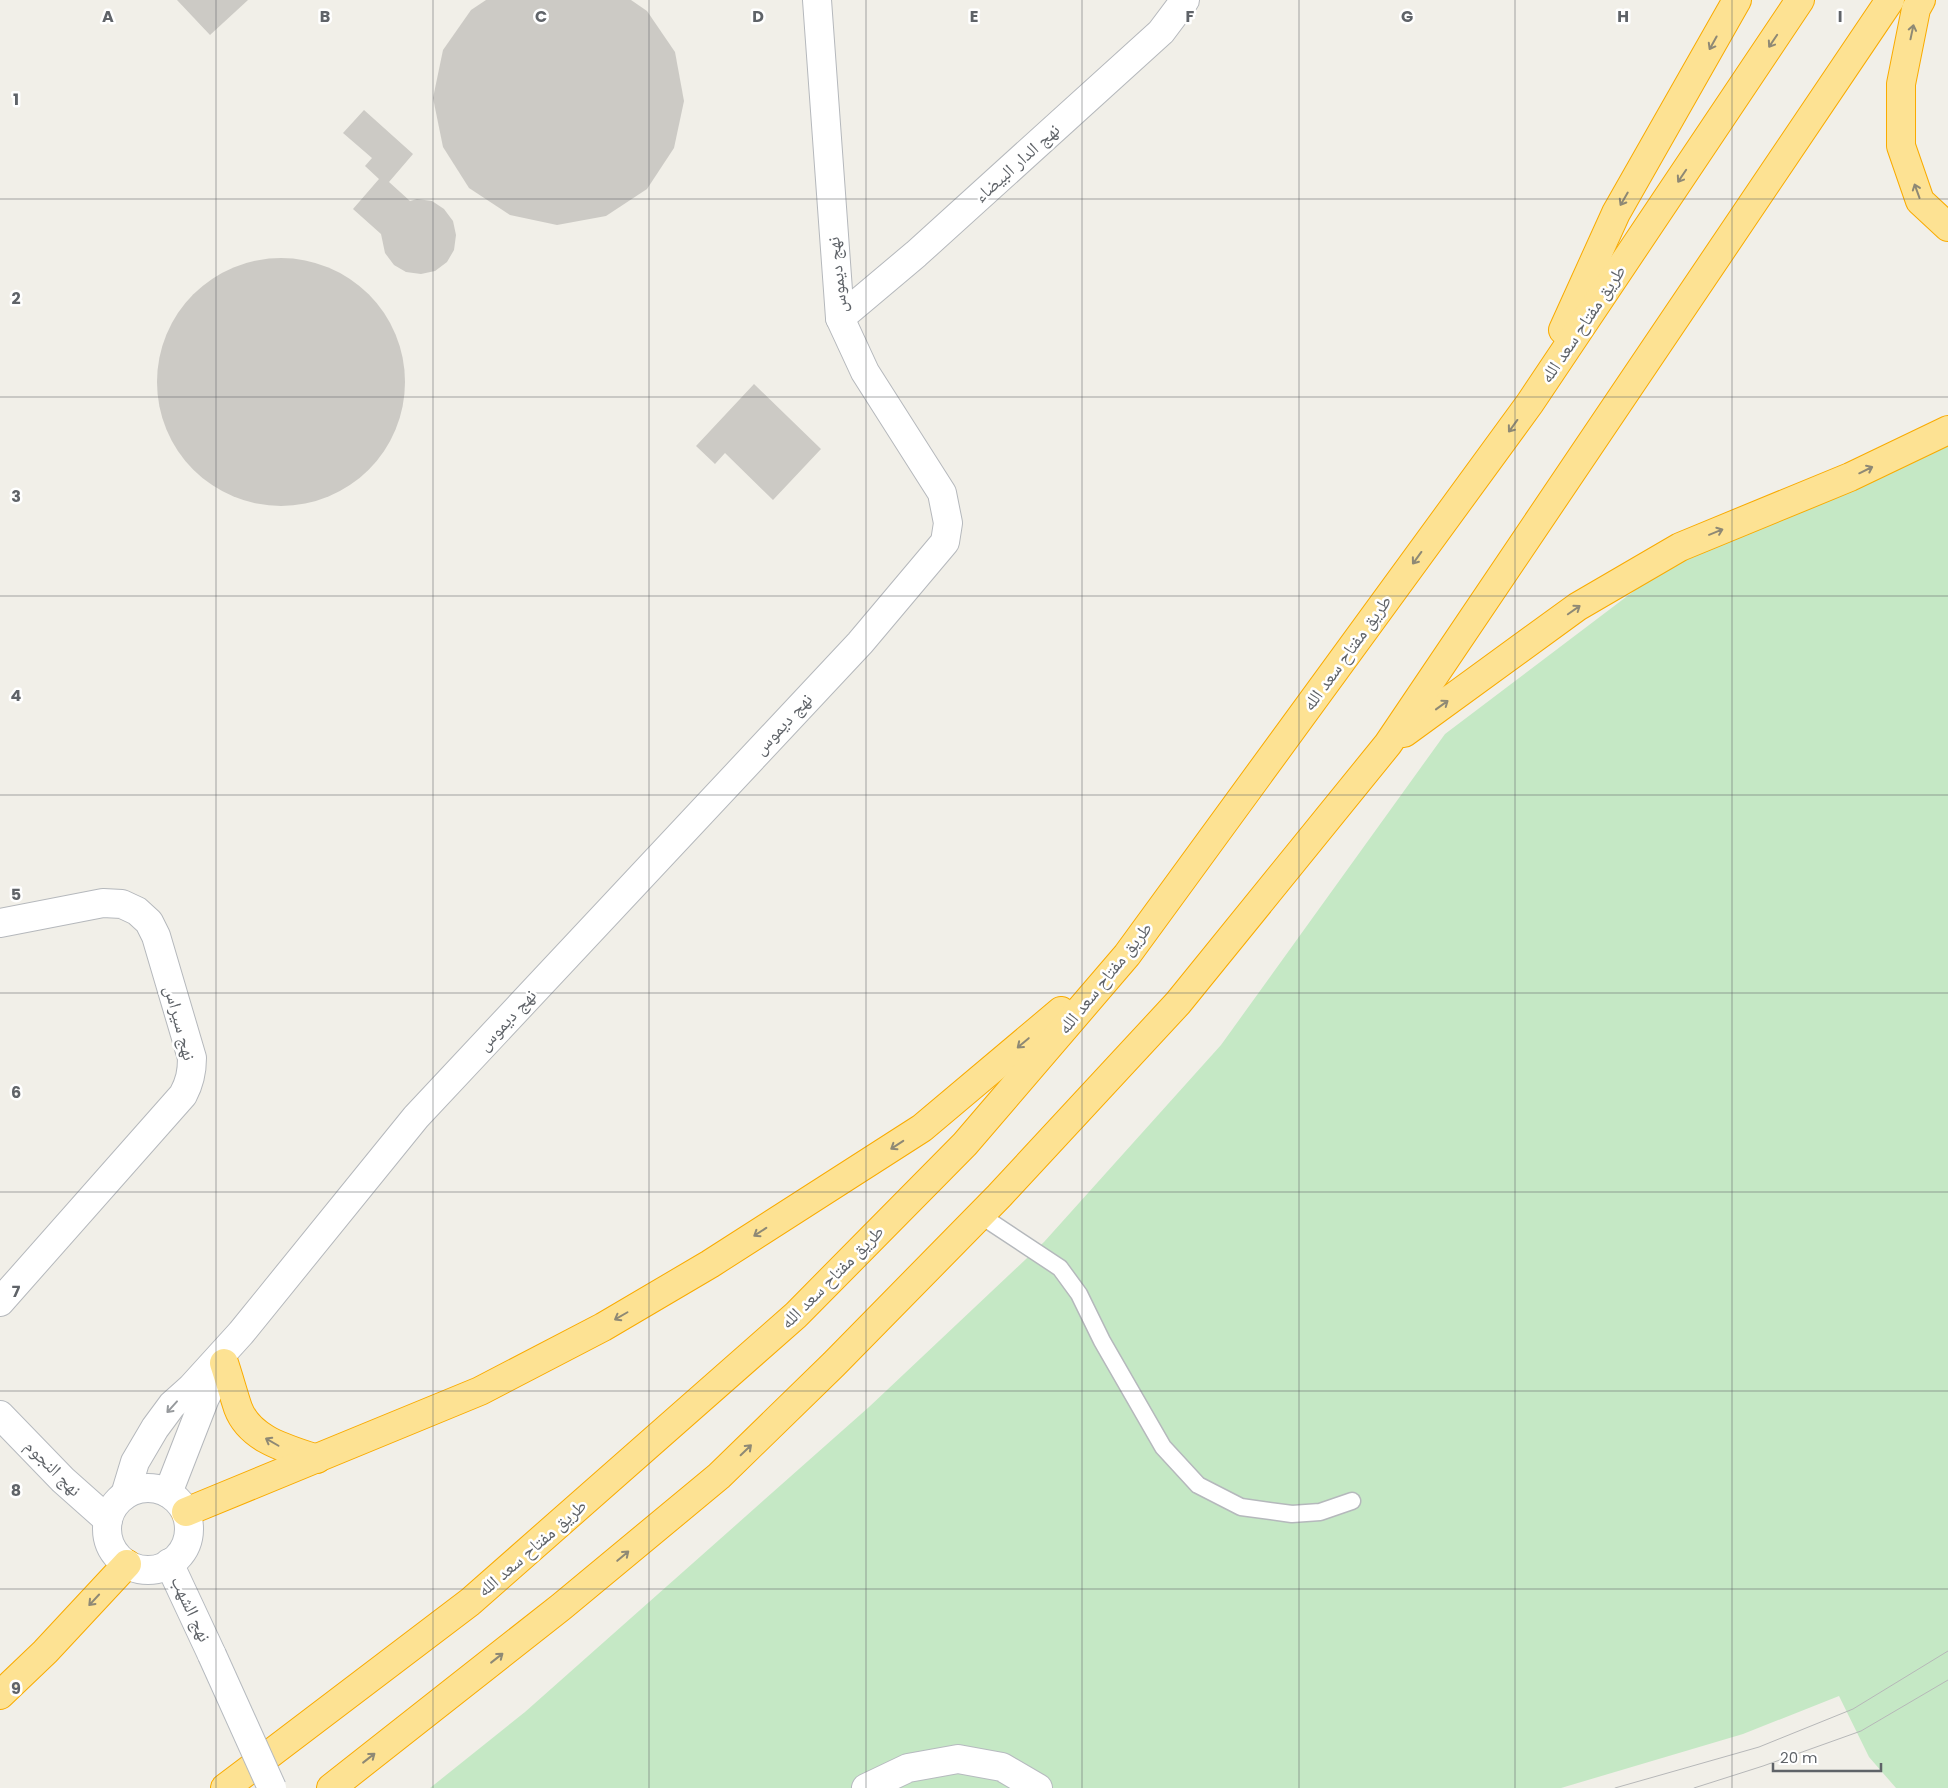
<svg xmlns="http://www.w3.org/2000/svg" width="1948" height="1788" font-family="Poppins,'Noto Naskh Arabic',sans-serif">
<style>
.green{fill:#c5e8c5}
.building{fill:#cccac5}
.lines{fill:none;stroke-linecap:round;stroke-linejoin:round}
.lane-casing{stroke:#b5b8bc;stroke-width:19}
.street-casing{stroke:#b5b8bc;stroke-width:30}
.secondary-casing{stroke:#b6babf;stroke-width:30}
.highway-casing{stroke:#f9ab00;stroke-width:30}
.lane{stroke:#fff;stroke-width:16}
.street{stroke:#fff;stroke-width:28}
.secondary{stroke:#fff;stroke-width:28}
.highway{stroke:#fde293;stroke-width:28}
.tram{stroke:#b6b7b8;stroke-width:1}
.secondary-bridge-casing{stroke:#b6babf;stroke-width:30;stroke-linecap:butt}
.secondary-bridge{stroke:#fff;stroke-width:28}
.oneway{stroke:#8e8975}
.oneway2{stroke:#979a9d}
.grid{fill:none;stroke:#5f6368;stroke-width:1;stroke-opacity:0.55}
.labels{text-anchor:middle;stroke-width:5;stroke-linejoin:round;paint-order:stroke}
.street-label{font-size:18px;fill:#5f6368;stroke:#fff}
.grid-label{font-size:16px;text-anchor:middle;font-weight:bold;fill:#5f6368;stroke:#fff;stroke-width:5;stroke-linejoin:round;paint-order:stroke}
</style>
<rect width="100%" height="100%" fill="#f1efe8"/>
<path class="green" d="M1948,437V1788H1896L1869,1757L1839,1696L1743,1734L1561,1788H430L525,1712L869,1407L1044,1242L1221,1045L1445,734L1667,566Z"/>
<g class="building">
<path d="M177,0H248L210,35Z"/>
<path d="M486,0H631L647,11L675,52L684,101L674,148L647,189L606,216L557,225L510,215L469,188L443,147L433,98L443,50L471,10Z"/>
<path d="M364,110L413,154L389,182L410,201L417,199L432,201L444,209L453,221L456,235L454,250L447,262L435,271L421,274L406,272L394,265L385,253L381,234L353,209L379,179L365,166L372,158L343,133Z"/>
<circle cx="281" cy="382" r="124"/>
<path d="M754,384L821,449L773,500L725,453L715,464L696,446Z"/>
</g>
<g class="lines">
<defs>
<path id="lane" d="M980,1215L1060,1268L1079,1294L1102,1341L1163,1447L1198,1485L1241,1507L1292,1514L1320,1512L1352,1501"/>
<g id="street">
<path d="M840,318L916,254L1161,32L1185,0"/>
<path d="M0,923L103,903L122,904L137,911L149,922L156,936L192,1058C192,1072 190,1082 183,1095L0,1302"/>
<path d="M168,1493L205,1398L219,1371"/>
<path d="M125,1495L135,1462L155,1428L172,1405L191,1388L241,1333L416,1117L860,643L945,542L948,523L942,493L865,372L840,318L817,0"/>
</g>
<g id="secondary">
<path d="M0,1415L63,1480L108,1520"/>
<circle cx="148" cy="1529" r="41"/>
<path d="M169,1563L212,1655"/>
<path d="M866,1788L908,1768L958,1759L1002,1767L1038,1788"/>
</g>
<g id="highway">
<path d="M1921,0L1916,9L1901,84V146L1920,201L1948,227"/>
<path d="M1563,330L1616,213L1737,0"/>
<path d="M1404,733L1577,607L1680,547L1850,477L1948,430"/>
<path d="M224,1363C229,1378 233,1393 238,1408C250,1440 288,1449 317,1459"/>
<path d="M186,1512L480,1391L603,1327L710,1264L922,1128L1061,1011"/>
<path d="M0,1695L45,1652L127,1564"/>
<path d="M225,1788L470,1602L796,1315L965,1144L1127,955L1530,403L1800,0"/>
<path d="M331,1788L561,1607L719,1476L834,1364L999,1196L1178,1003L1388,744L1890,0"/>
</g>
</defs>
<use href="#lane" class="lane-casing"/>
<use href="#street" class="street-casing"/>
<use href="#secondary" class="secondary-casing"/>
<use href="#highway" class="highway-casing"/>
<use href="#lane" class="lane"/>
<use href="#street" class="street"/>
<use href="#secondary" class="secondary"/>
<use href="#highway" class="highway"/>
<g class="tram">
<path d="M1615,1788L1759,1747L1853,1709L1948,1651"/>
<path d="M1694,1788L1763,1766L1861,1731L1948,1680"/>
</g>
<defs>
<path id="secondary-bridge" d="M212,1655L272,1788"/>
</defs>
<use href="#secondary-bridge" class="secondary-bridge-casing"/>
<use href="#secondary-bridge" class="secondary-bridge"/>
</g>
<defs><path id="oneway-shaft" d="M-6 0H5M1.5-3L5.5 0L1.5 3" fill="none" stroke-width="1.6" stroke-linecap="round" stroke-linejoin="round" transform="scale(1.25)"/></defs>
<g class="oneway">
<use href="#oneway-shaft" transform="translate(1912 32) rotate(-78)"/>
<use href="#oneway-shaft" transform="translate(1773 41) rotate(124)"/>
<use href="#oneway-shaft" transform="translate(1713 43) rotate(119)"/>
<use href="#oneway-shaft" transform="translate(1682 176) rotate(124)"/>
<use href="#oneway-shaft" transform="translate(1917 191) rotate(-110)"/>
<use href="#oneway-shaft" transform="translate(1624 199) rotate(120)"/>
<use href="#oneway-shaft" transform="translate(1513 426) rotate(126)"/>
<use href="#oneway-shaft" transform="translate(1866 470) rotate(-26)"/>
<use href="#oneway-shaft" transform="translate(1716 532) rotate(-22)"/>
<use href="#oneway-shaft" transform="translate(1417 558) rotate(126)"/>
<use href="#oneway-shaft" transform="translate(1574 610) rotate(-35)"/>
<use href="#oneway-shaft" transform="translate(1442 705) rotate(-36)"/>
<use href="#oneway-shaft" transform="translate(1023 1043) rotate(140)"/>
<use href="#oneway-shaft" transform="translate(897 1145) rotate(147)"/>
<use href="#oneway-shaft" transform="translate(760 1232) rotate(147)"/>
<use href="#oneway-shaft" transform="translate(621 1316) rotate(150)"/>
<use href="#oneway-shaft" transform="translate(272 1442) rotate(-150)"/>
<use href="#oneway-shaft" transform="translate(746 1450) rotate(-44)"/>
<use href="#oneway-shaft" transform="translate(623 1556) rotate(-40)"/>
<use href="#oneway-shaft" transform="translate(94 1600) rotate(133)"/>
<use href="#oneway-shaft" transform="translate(497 1658) rotate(-38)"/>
<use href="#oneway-shaft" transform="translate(369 1758) rotate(-38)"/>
</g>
<use class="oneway2" href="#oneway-shaft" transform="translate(172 1407) rotate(132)"/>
<path class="grid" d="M216,0V1788M433,0V1788M649,0V1788M866,0V1788M1082,0V1788M1299,0V1788M1515,0V1788M1732,0V1788M0,199H1948M0,397H1948M0,596H1948M0,795H1948M0,993H1948M0,1192H1948M0,1391H1948M0,1589H1948"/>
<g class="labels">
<g class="street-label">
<text transform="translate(1017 163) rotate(-42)" y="6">نهج الدار البيضاء</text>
<text transform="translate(837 275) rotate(-96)" y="6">نهج ديموس</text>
<text transform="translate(1583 324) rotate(-56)" y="6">طريق مفتاح سعد الله</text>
<text transform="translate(1347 653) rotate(-54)" y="6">طريق مفتاح سعد الله</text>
<text transform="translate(783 724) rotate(-47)" y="6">نهج ديموس</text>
<text transform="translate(1105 978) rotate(-51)" y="6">طريق مفتاح سعد الله</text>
<text transform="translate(507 1020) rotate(-47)" y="6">نهج ديموس</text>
<text transform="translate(180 1023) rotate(75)" y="6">نهج سيراس</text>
<text transform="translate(832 1277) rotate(-45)" y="6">طريق مفتاح سعد الله</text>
<text transform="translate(53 1468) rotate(45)" y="6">نهج النجوم</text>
<text transform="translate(532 1548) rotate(-41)" y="6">طريق مفتاح سعد الله</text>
<text transform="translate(191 1609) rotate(65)" y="6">نهج الشهب</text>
</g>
</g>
<g class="grid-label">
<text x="108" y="22">A</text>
<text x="325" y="22">B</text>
<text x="541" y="22">C</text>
<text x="758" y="22">D</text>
<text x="974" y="22">E</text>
<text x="1190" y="22">F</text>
<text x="1407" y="22">G</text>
<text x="1623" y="22">H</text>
<text x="1840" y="22">I</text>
<text x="16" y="105">1</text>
<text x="16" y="304">2</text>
<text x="16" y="502">3</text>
<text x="16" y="701">4</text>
<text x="16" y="900">5</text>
<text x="16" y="1098">6</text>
<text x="16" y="1297">7</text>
<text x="16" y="1496">8</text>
<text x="16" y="1694">9</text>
</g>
<path d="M1773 1763v8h108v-8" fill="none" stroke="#5f6368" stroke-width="2.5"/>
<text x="1780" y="1763" font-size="15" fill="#5f6368" stroke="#ffffff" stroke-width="4" paint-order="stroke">20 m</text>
</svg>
